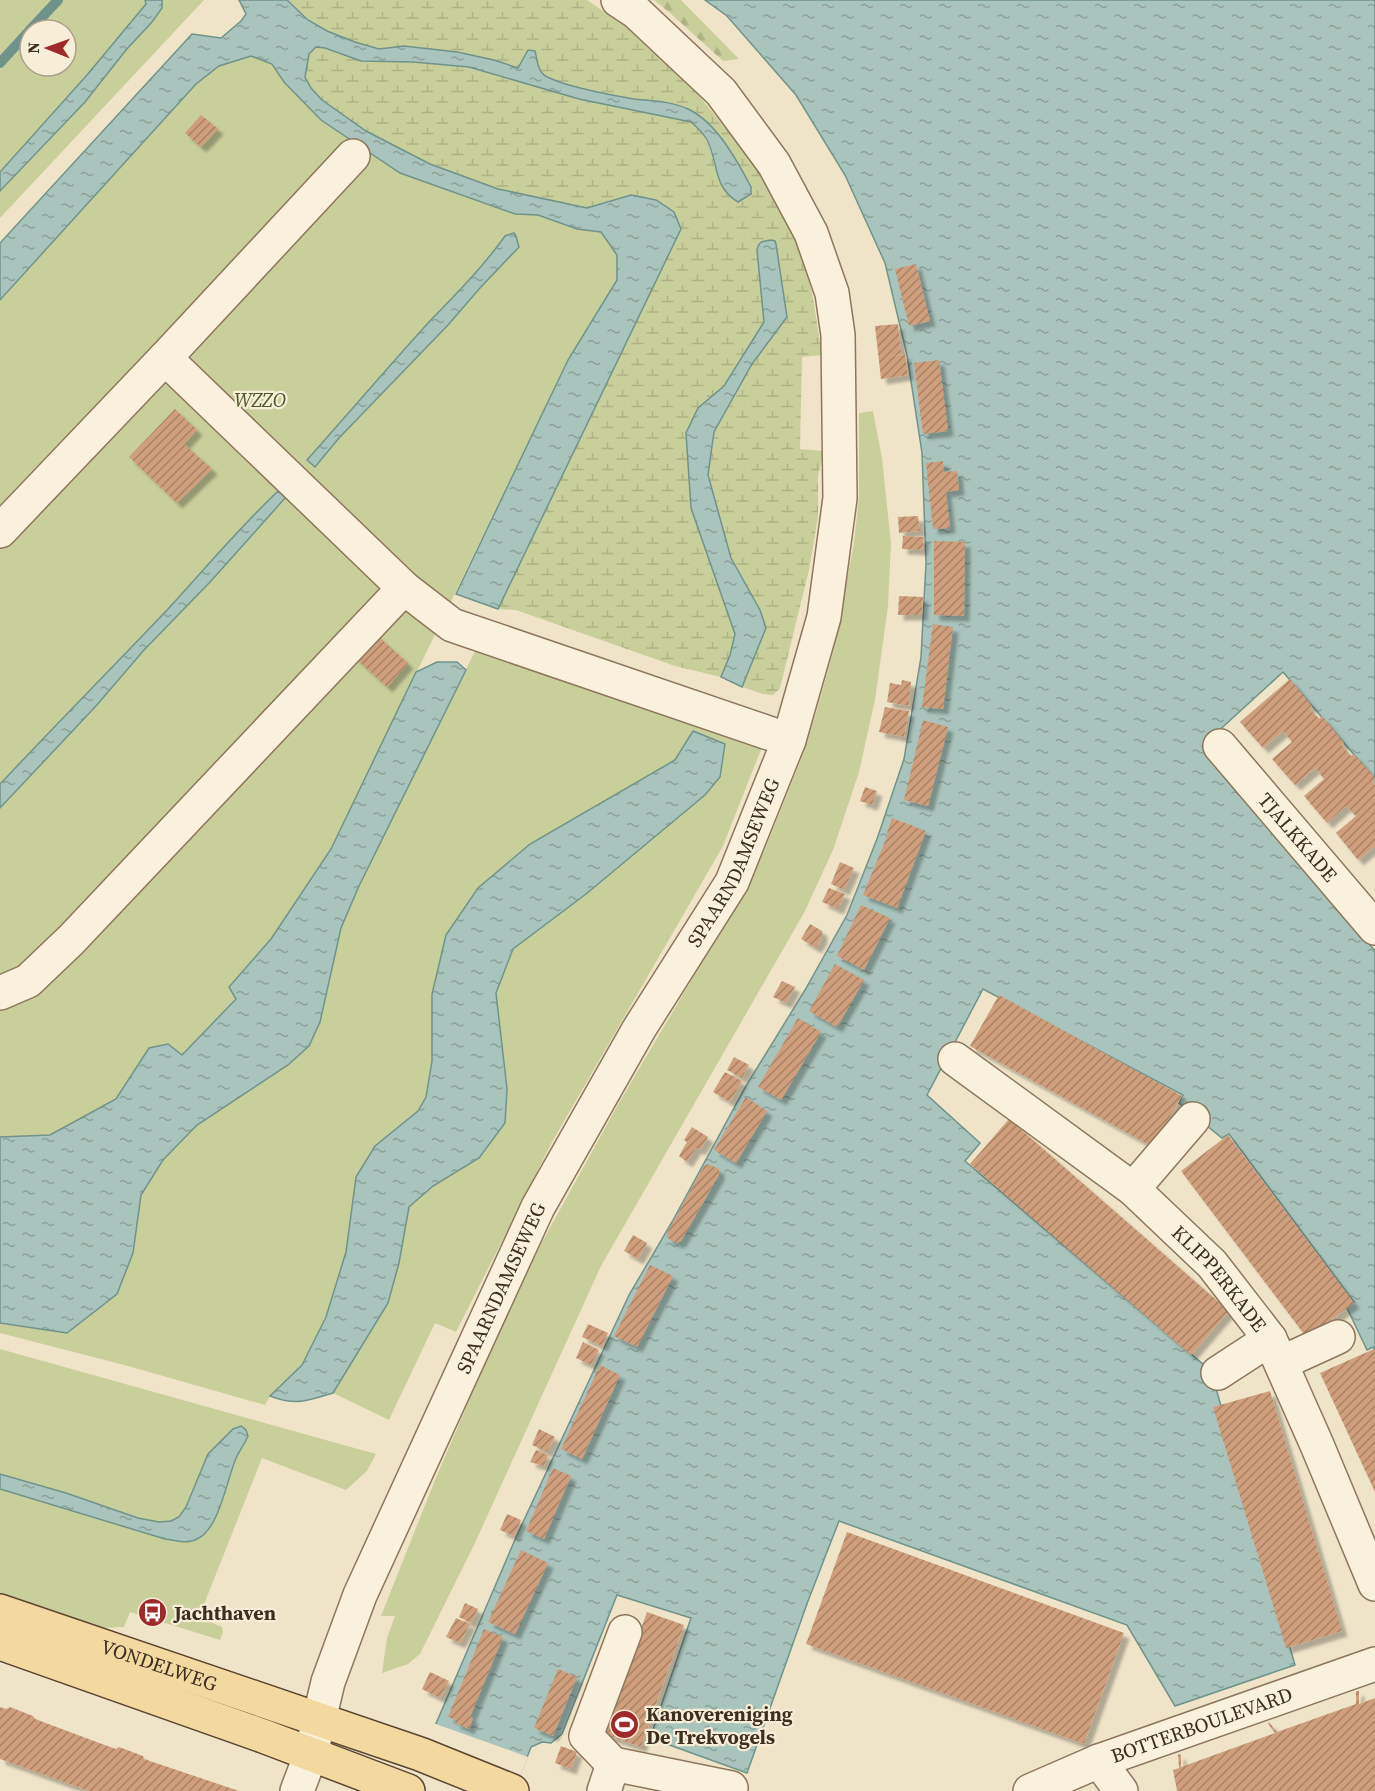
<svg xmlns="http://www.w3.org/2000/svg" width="1375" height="1791" font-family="'Source Serif 4',serif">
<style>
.green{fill:#c9cf9b;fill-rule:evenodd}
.forest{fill:url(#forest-firs)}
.wetland{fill:url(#wetland-marsh)}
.water{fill:url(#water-ripples);stroke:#6f938a;stroke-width:1.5}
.pier{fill:#f0e4c8}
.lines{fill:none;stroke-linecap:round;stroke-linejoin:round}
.stream{stroke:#6f938a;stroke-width:10}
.building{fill:url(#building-hatch);filter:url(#shadow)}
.minor-casing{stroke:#8d765c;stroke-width:36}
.major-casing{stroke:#5b4430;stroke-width:36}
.minor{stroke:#faf1dc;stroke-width:33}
.major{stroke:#f3d9a0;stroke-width:33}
.labels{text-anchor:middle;stroke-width:4.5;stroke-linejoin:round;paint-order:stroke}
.park-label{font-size:20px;font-style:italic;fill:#4d5a26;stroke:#f7eed8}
.street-label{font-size:20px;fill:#3d2e20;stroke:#f7eed8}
.poi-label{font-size:20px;font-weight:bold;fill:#3d2e20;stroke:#f7eed8;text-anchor:start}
</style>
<defs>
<pattern id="forest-firs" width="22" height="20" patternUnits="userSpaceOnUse" patternTransform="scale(1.5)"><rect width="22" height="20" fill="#c9cf9b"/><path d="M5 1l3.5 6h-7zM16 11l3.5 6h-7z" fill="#aeb285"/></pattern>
<pattern id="wetland-marsh" width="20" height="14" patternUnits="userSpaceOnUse" patternTransform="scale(1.5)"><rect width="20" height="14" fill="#c9cf9b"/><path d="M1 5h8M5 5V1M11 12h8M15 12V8" fill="none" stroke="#aeb285"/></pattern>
<pattern id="water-ripples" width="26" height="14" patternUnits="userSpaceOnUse" patternTransform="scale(1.5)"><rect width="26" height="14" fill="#a9c4bc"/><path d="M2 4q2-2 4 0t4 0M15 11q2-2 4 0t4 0" fill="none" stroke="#8ba098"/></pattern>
<pattern id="building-hatch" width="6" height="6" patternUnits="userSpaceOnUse" patternTransform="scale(1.5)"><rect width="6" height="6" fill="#cf9f7d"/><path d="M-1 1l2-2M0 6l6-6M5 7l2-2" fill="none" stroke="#a98266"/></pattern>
<filter id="shadow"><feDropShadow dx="5.5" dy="5.5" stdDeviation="1.5" flood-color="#0004"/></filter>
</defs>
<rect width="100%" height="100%" fill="#f0e4c8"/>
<g class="green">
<path d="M0,0H204L0,218ZM30,30H66V66H30Z"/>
<path d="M251,56L272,64L284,82L538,215L577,229L601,232L617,255V280L568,360L331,849L271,939L230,987L236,998L182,1055L149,1048L117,1099L50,1135L0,1137V300L196,84L219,66Z"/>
<path d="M873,411L882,458L891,544L888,606L875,700L859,772L833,850L804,913L601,1266L474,1545L420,1654L408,1664L382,1673L387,1638L395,1616H381L435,1480L496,1338L541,1244L620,1101L744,891L765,849L800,762L816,713L833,652L854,543L859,496V413Z"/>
<path d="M478,645L762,747L723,846L552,1142L456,1332L435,1323L389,1420L333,1393L388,1303L399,1263L409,1207L433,1186L479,1158L507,1089L496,993L513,949L586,894L705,795L720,777L725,744L693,732L675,760L530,844L478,888L446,935L432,994V1061L426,1097L418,1111L375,1146L357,1177L346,1252L326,1317L302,1365L270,1396L265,1405L128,1366L0,1333V1323L6,1325L133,1253L141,1195L163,1160L197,1125L288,1065L309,1046L320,1022L341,928L359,886Z"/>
<path d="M0,1349L376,1454L367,1471L346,1490L262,1458L199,1617L222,1627L223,1632L220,1640L130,1612L124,1627L83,1629L0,1602V1489L165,1539L215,1517L237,1456L244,1446L241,1426L233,1429L208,1454L186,1507L179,1517L171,1521L159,1522L138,1518L66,1493L0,1474Z"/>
</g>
<path class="forest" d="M654,0H681L739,59L723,61L670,13Z"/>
<path class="wetland" d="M288,0H587L642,38L694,89L768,182L796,230L812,292L822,355L802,357L800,449L824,451L818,476V517L809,570L780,688L773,695L763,694L742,687L766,627L760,610L731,558L708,475L714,432L752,364L787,317L757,250L764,322L724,386L698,408L691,508L735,634L730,655L721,677L675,666L516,610L498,609L681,229L674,212L631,195L587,208L498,189L430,164L366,131L322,100L311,88L305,77L309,54L316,47L325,48L340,54L379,62H413L469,67L504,78L691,122C706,135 711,149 715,168L744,174C730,152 713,121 688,109C671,100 652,101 634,99C610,95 585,90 562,83C555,80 546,78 541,73C537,67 536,58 535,51L523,61L519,68L494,60L404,46L379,49L355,42L327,31L308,19Z"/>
<g class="water">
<path d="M145,0H162V8L152,22L126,50L85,102L0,191V172L87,75L146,4Z"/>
<path d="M239,0H287L308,20L327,31L355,42L379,49L404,46L457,52L494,60L518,68L528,50L535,51C537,58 537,67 542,73C546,78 555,80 562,83C585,90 610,95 634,99C652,101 671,101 688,109C716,122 737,160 751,187V194L738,202C712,186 719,163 707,140C703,133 697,127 691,122L579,99L469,67L413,62L361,61L325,48L316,47L309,54L305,77L311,88L322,100L366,131L430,164L498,189L587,208L631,195L656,200L674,212L681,229L498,609L456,594L568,360L617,280V255L601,232L577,229L538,215L515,214L400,173L321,120L284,82L272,64L251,56L219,66L196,84L0,300V243L192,34L221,38L241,21L246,14Z"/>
<path d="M705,0H1375V779L1283,672L1202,746L1375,951V1351L1373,1347L1367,1350L1347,1308L1354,1302L1229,1134L1222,1138L1179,1103L1183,1095L983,989L927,1095L980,1143L965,1161L1211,1371L1295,1665L1175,1706L1127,1625L839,1521L808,1601L747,1773L650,1738L691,1618L617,1595L562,1734L551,1743L542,1742L531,1747L514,1791H407L517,1535L629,1295L672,1222L746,1086L805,990L847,915L877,839L904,759L921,657L926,563L922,453L907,355L885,263L845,175L796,95L727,16Z"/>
<path d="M514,233L516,236L519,247L480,288L448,325L339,438L315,467L307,460C348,414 388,367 429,322C456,294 483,267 505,236Z"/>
<path d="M771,240L775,241L776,244L787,317L752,364L714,432L708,475L731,558L760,610L766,628L742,687L721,677L730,655L735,634L691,508L686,433L698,408L724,386L764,322L757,250C759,241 763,241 771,240Z"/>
<path d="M277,492L283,493L286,497L211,581L144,650L96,706L0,808V784L4,780C58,722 114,666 168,609C204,570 238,529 277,492Z"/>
<path d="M437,662H457L466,670L359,886L341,928L320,1022L309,1046L288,1065L197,1125L163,1160L141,1195L133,1253L117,1294L67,1333L0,1323V1137L50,1135L116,1099L149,1048L168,1044L182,1055L236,999L229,987L271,939L331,849L416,672Z"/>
<path d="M693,731L725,744L720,777L705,795L586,894L513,949L496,993L507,1089L505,1123L479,1158L433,1186L409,1207L399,1263L388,1303L333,1393C307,1401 296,1406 270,1396L302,1365L326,1317L346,1252L356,1177L375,1146L418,1111L426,1097L432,1061V994L446,935L478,888L530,844L675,760Z"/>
<path d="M241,1426L246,1430L248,1436C245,1443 241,1449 237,1456C227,1477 220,1529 197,1539C188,1544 176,1541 165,1539L0,1489V1474L66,1493L138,1518L159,1522L171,1521L179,1517L186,1507L208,1454L233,1429Z"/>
</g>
<path class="pier" d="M433,1723L528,1757L515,1791H405Z"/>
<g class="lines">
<g class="stream">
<path d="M30,30L58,0"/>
<path d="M0,63L30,30"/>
</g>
</g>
<g class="building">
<path d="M201,115L218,129L201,147L185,133Z"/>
<path d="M916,264L930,321L909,326L895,269Z"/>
<path d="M898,324L901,354L887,357L905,354L908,375L881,379L875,326Z"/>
<path d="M939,360L948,431L923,434L914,363Z"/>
<path d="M175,409L197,430L184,444L212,469L177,503L129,457Z"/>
<path d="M943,461L944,472L957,471L959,490L946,492L950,528L933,529L926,463Z"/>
<path d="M918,516L920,531L899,533L898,517Z"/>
<path d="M903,536L924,537L922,550L902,549Z"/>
<path d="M934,541L965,542L964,616L934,615Z"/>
<path d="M899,596L923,597L922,615H898Z"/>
<path d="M933,624L953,627L943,709L922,707Z"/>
<path d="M373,632L408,663L387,687L352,655Z"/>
<path d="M1290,679L1312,706L1309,708L1319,719L1322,716L1344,743L1341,745L1351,756L1354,754L1375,778L1373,783L1375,785V846L1358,860L1336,833L1356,816L1346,806L1327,823L1304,796L1324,779L1315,768L1295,785L1272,759L1292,742L1283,731L1263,748L1240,722Z"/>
<path d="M902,680L911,682L909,706L887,702L890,683L901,685Z"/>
<path d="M885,707L909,711L904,737L879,732Z"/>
<path d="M923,720L948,727L928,806L904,800Z"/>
<path d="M865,787L877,791L872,805L860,801Z"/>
<path d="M892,818L926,831L897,908L863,895L888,834L887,833Z"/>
<path d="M840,862L854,868L844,890L831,884Z"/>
<path d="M829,888L845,894L838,909L822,902Z"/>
<path d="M861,905L890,918L864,970L837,956Z"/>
<path d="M810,924L822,931V938L816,948L801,939Z"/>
<path d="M835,964L864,980L837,1027L809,1011Z"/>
<path d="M782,981L795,987L786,1003L773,997Z"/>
<path d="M999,995L1182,1096L1153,1147L970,1046Z"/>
<path d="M798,1018L821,1032L781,1100L758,1087Z"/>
<path d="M734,1057L749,1065L742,1078L727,1070Z"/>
<path d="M725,1072L742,1081L730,1102L713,1092Z"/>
<path d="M746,1097L767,1111L736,1163L714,1150Z"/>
<path d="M1009,1119L1229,1311L1191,1355L970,1164Z"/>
<path d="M692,1127L708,1137L700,1150L696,1148L687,1162L679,1156L687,1142L684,1140Z"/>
<path d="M1228,1135L1354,1303L1307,1338L1181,1171Z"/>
<path d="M708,1164L719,1169V1175L681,1241L677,1243L667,1238V1233L700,1173L704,1166Z"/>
<path d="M633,1235L647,1243L638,1259L624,1251Z"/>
<path d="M650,1265L673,1276L637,1347L614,1336Z"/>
<path d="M588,1324L608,1333L602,1346L582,1337Z"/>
<path d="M583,1342L599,1350L591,1365L576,1358Z"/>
<path d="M1374,1349L1375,1351V1492L1320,1373Z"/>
<path d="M600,1365L620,1375L582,1459L561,1449Z"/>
<path d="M1270,1391L1342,1631L1286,1648L1213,1407Z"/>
<path d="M539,1429L555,1437L547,1452L532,1445Z"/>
<path d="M536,1450L548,1455L544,1466L530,1462Z"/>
<path d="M553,1468L571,1476L544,1539L526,1531Z"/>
<path d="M507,1514L521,1520L514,1536L500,1530Z"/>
<path d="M847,1532L1124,1633L1084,1744L806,1644Z"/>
<path d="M521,1550L548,1563L515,1634L488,1622Z"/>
<path d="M465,1603L478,1609L471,1623L459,1617Z"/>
<path d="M647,1612L684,1625L641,1747L603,1734Z"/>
<path d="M456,1618L470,1624L460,1643L446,1637Z"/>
<path d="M484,1629L503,1637L470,1717L473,1718L469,1729L455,1723L456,1720L448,1717Z"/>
<path d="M558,1669L577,1677L553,1736L534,1728Z"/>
<path d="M430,1672L449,1681L440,1698L422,1689Z"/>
<path d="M1356,1691H1359V1704L1375,1698V1791H1177L1173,1770L1179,1768L1178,1754L1181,1755V1767L1275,1733L1268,1724L1269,1722L1277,1732L1356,1704Z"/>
<path d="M0,1707L6,1709L10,1707L33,1716L35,1719L102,1744L116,1749L119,1747L143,1756L144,1759L239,1791H89L0,1759Z"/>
<path d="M561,1746L577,1752L571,1769L555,1763Z"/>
</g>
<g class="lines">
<defs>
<g id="minor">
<path d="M165,358L353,156"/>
<path d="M0,531L165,358L404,588L452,625L789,740"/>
<path id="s1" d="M1220,746L1375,928"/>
<path d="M0,993L28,981L71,940L404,588"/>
<path id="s2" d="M955,1059L1133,1189L1212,1264L1270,1339L1317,1445L1375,1584"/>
<path d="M1133,1189L1193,1119"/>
<path d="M1281,1363L1338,1337"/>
<path d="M1218,1373L1270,1339"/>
<path d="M1099,1761L1121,1791"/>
<path d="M613,1764L586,1736L625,1632"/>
<path id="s3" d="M297,1791L311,1754L328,1682L360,1595L538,1207L639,1029L732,882L789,740L824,617L840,498L838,335L832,293L811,233L774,164L721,92L636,12L618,0"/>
<path d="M604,1791L613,1764L731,1788"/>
<path id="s4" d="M1030,1791L1099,1761L1375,1664"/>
</g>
<g id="major">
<path id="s5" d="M0,1611L420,1754L512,1791"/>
<path d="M0,1643L263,1736L408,1791"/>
</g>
</defs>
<use href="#minor" class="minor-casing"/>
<use href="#major" class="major-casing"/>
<use href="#minor" class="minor"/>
<use href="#major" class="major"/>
</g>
<defs>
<symbol id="bus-disc" viewBox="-11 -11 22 22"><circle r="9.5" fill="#9e2a2b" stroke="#f7eed8"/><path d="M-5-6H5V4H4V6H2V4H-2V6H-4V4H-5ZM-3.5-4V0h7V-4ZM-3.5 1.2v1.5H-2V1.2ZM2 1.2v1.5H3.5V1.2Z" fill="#fff"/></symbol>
<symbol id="stadium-disc" viewBox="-11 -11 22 22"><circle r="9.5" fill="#9e2a2b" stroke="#f7eed8"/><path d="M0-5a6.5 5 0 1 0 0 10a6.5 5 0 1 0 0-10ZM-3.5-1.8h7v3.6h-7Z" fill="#fff"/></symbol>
</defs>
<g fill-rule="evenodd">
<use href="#bus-disc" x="136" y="1596" width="33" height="33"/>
<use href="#stadium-disc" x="608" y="1708" width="33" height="33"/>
</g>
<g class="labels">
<g class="park-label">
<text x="260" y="407">WZZO</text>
</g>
<g class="street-label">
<text dy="7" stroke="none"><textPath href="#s1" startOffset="120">TJALKKADE</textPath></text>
<text dy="7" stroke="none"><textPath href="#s3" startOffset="1030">SPAARNDAMSEWEG</textPath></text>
<text dy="7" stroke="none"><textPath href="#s2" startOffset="345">KLIPPERKADE</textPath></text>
<text dy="7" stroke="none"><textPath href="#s3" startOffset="544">SPAARNDAMSEWEG</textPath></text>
<text dy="7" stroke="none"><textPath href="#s5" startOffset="168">VONDELWEG</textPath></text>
<text dy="7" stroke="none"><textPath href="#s4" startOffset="184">BOTTERBOULEVARD</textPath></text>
</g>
<g class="poi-label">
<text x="174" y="1620">Jachthaven</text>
<text x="646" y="1721">Kanovereniging<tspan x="646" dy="23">De Trekvogels</tspan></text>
</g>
</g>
<g transform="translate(48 48) rotate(271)"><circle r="28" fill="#f7eed8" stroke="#ada18e" stroke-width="1.5"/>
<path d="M0-4.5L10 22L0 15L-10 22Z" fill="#9e2a2b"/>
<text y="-9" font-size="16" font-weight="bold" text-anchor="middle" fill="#3d2e20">N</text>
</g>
</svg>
